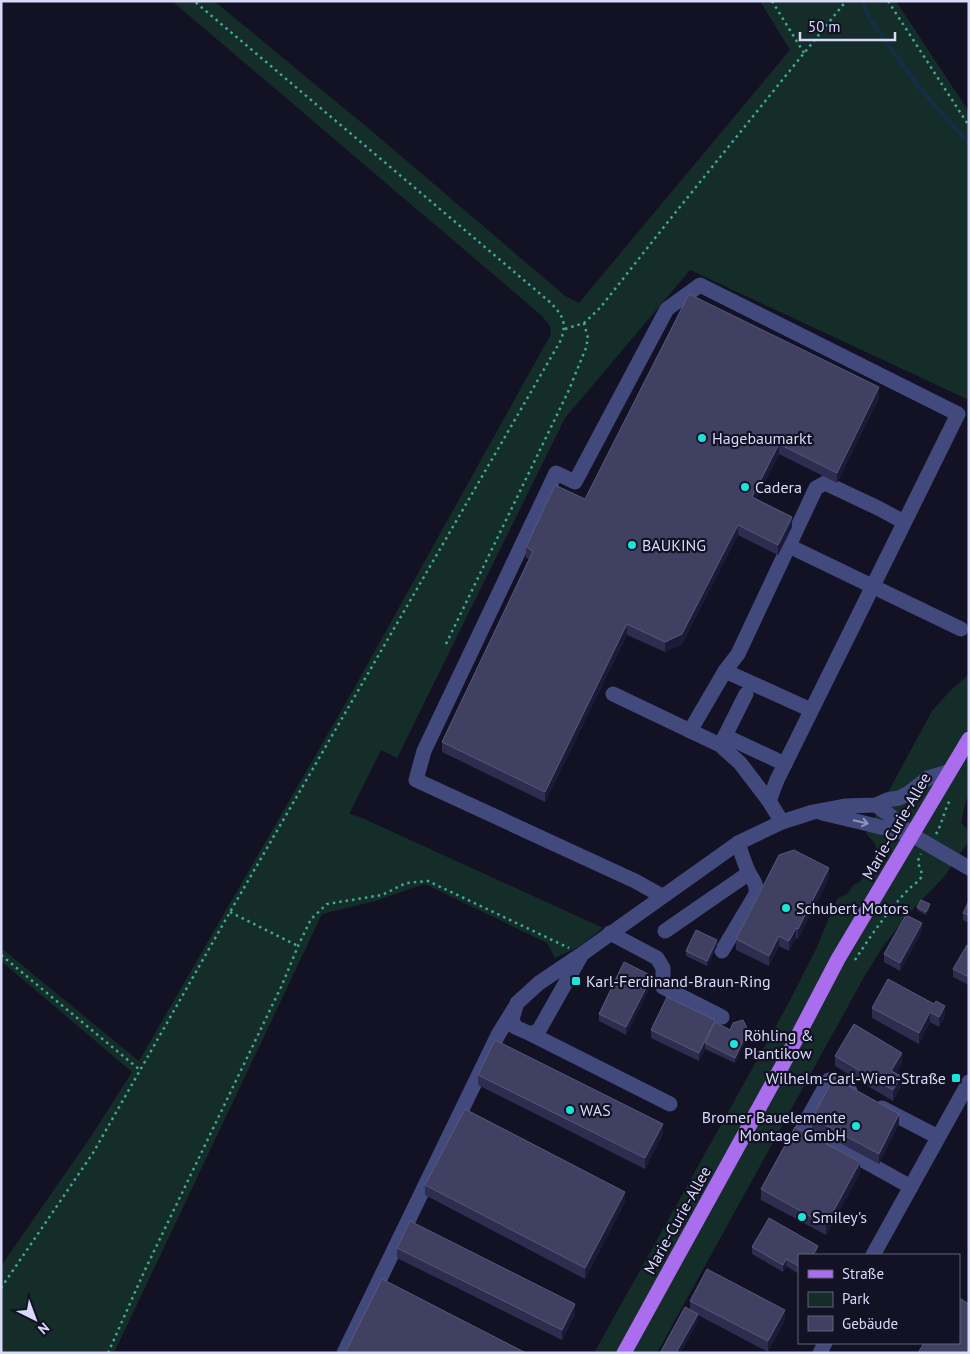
<svg xmlns="http://www.w3.org/2000/svg" width="970" height="1354" font-family="'PT Sans',sans-serif">
<style>
.green{fill:#152d29}
.lines{fill:none;stroke-linecap:round;stroke-linejoin:round}
.stream{stroke:#142e45;stroke-width:4}
.path{stroke:#3eaa92;stroke-width:2.5;stroke-dasharray:2.5 4;stroke-linecap:butt}
.minor{stroke:#42497d;stroke-width:15}
.major{stroke:#a96ded;stroke-width:15}
.wall{fill:#2e2d50}
.shaded-wall{fill:#1b1a37}
.building{fill:#404062;stroke:#58587a}
.oneway{stroke:#8e92bc}
.poi-dot{fill:#1ce4d8;stroke:#121224;stroke-width:2}
.labels{text-anchor:middle;stroke-width:4.5;stroke-linejoin:round;paint-order:stroke}
.poi-label{font-size:16px;fill:#d9dafa;stroke:#121224;text-anchor:start}
.street-label{font-size:16px;fill:#d9dafa;stroke:#121224}
</style>
<rect width="100%" height="100%" fill="#121224"/>
<g class="green">
<path d="M172,1H214L373,132L565,296L579,303L790,50L760,1H896L969,112V400L690,270L565,418L397,758L381,750L349,814L360,817L603,928L580,946L555,958L547,943L425,884L375,901L322,914L114,1353H1V1266L90,1138L132,1072L1,961V948L139,1061L352,692L551,334L550,326L541,315Z"/>
<path d="M969,671V793L964,808L961,823L969,831V841L944,877L909,913L882,948L864,977L657,1353H594L786,1008L816,949L837,899L848,893L853,885L860,882L878,854L875,844L866,833L932,711L950,691L966,677Z"/>
</g>
<g class="lines">
<path class="stream" d="M862,1L870,19L918,86L969,144"/>
<g class="path">
<path d="M772,1L804,53"/>
<path d="M888,1L969,126"/>
<path d="M565,329L584,323L600,308L667,223L846,1"/>
<path d="M446,644L568,392L586,348L588,338L584,323"/>
<path d="M936,834C942,824 944,811 950,800"/>
<path d="M230,912L298,946"/>
<path d="M1,955L140,1070"/>
<path d="M855,960C868,940 882,919 898,901C902,896 907,891 911,887C914,884 918,882 920,879C926,871 913,865 921,854"/>
<path d="M1,1288L93,1153L230,912L561,340C567,322 563,316 551,303L194,1"/>
<path d="M108,1353L144,1272L282,985L298,946L311,919L327,904L382,895L406,883L428,881L569,948"/>
</g>
<g class="minor">
<path d="M789,546L961,629"/>
<path d="M725,671L811,710"/>
<path d="M613,694L720,745L740,763L769,801"/>
<path d="M690,731L725,671L738,654L816,488L825,483L878,508L904,522"/>
<path d="M725,736L785,764"/>
<path d="M721,744L746,694"/>
<path d="M876,805L892,817L912,835L969,868"/>
<path d="M822,813L860,822L909,834"/>
<path d="M662,896L635,881L416,780L424,751L556,473L575,482L667,309L700,285L958,414L777,780L769,801L782,822"/>
<path d="M665,931L749,873"/>
<path d="M610,933L657,958L663,968V987L722,1017"/>
<path d="M722,951L756,894C757,882 752,880 748,871C744,862 741,852 738,843"/>
<path d="M582,954L539,1030L531,1034L515,1027L512,1019L517,1003L539,983L582,954L738,843L782,822L813,812L845,806L876,805L887,800L899,798L909,793L928,778L948,772"/>
<path d="M531,1034L670,1104"/>
<path d="M850,1091L829,1080L803,1127L911,1187"/>
<path d="M882,1108L938,1137"/>
<path d="M873,1255L969,1082"/>
<path d="M344,1353L498,1035L514,1009"/>
<path d="M820,1353L825,1343"/>
</g>
<path class="major" d="M624,1353L781,1068L838,959L969,739"/>
</g>
<g class="wall">
<path d="M879,398L837,483L779,454L756,499L792,527L778,555L738,535L682,644L665,652L627,635L545,802L442,752V742L529,559L526,558V547L585,499Z"/>
<path d="M829,878L798,939L796,938L789,951L779,946L769,966L736,950V939Z"/>
<path d="M969,901V923L963,920V913Z"/>
<path d="M917,907H930L926,915L917,910Z"/>
<path d="M922,931L900,971L884,962V954Z"/>
<path d="M717,946L707,966L686,956V951Z"/>
<path d="M969,946V985L953,977V969Z"/>
<path d="M888,979L945,1016L939,1027L930,1022L919,1044L872,1018V1008Z"/>
<path d="M652,983L626,1035L599,1021V1014Z"/>
<path d="M715,1022L730,1030L748,1036L735,1063L705,1049L699,1061L651,1038V1030Z"/>
<path d="M835,1056L902,1063L896,1073L901,1087L893,1101L835,1066Z"/>
<path d="M478,1075L663,1134L645,1169L478,1085Z"/>
<path d="M812,1118L899,1124L879,1164L812,1128Z"/>
<path d="M860,1173L826,1235L761,1200V1189Z"/>
<path d="M425,1185L625,1202L585,1279L425,1195Z"/>
<path d="M752,1247L818,1254L817,1255H799V1274L786,1266L783,1272L752,1254Z"/>
<path d="M397,1248L575,1314L562,1340L397,1258Z"/>
<path d="M690,1301L785,1320L768,1352L698,1315V1321L680,1353H660L690,1310Z"/>
</g>
<g class="shaded-wall">
<path d="M879,387V398L837,483V473Z"/>
<path d="M779,444V454L752,507V497Z"/>
<path d="M792,517V527L778,555V545Z"/>
<path d="M738,525V535L682,644L665,652V642Z"/>
<path d="M627,624V635L545,802V792Z"/>
<path d="M829,868V878L798,939V929Z"/>
<path d="M930,904V907L926,915V912Z"/>
<path d="M922,923V931L900,971V963Z"/>
<path d="M796,928V938L789,951V941Z"/>
<path d="M779,936V946L769,966V956Z"/>
<path d="M717,940V946L707,966V961Z"/>
<path d="M652,976V983L626,1035V1027Z"/>
<path d="M945,1006V1016L939,1027V1017Z"/>
<path d="M930,1012V1022L919,1044V1033Z"/>
<path d="M715,1020V1028L705,1043V1049L699,1061V1053Z"/>
<path d="M748,1030V1036L735,1063V1058Z"/>
<path d="M902,1053V1063L891,1081V1071Z"/>
<path d="M901,1076V1087L893,1101V1090Z"/>
<path d="M899,1114V1124L879,1164V1154Z"/>
<path d="M663,1124V1134L645,1169V1158Z"/>
<path d="M860,1162V1173L826,1235V1225Z"/>
<path d="M625,1192V1202L585,1279V1268Z"/>
<path d="M818,1246L817,1255H813Z"/>
<path d="M786,1259V1266L783,1272V1265Z"/>
<path d="M575,1304V1314L562,1340V1330Z"/>
<path d="M785,1310V1320L768,1352V1341Z"/>
<path d="M698,1314V1321L680,1353H676Z"/>
</g>
<g class="building">
<path d="M689,294L879,387L837,473L779,444L752,497L792,517L778,545L738,525L682,634L665,642L627,624L545,792L442,742L533,551L526,547L555,485L585,499Z"/>
<path d="M794,850L829,868L798,929L796,928L789,941L779,936L769,956L736,939L779,855Z"/>
<path d="M921,900L930,904L926,912L917,907Z"/>
<path d="M969,901V915L963,913Z"/>
<path d="M906,915L922,923L900,963L884,954Z"/>
<path d="M696,930L717,940L707,961L686,951Z"/>
<path d="M967,945L969,946V977L953,969Z"/>
<path d="M624,962L652,976L626,1027L599,1014Z"/>
<path d="M888,979L934,1004L936,1001L945,1006L939,1017L930,1012L919,1033L872,1008Z"/>
<path d="M667,997L715,1020L699,1053L651,1030Z"/>
<path d="M743,1020L748,1030L735,1058L705,1043L715,1022L730,1030L733,1023Z"/>
<path d="M854,1024L902,1053L891,1071L901,1076L893,1090L835,1056Z"/>
<path d="M495,1040L663,1124L645,1158L478,1075Z"/>
<path d="M834,1078L899,1114L879,1154L812,1118Z"/>
<path d="M465,1109L625,1192L585,1268L425,1185Z"/>
<path d="M795,1127L860,1162L826,1225L761,1189Z"/>
<path d="M769,1218L818,1246L813,1255H799V1266L786,1259L783,1265L752,1247Z"/>
<path d="M410,1221L575,1304L562,1330L397,1248Z"/>
<path d="M707,1269L785,1310L768,1341L690,1301Z"/>
<path d="M382,1279L526,1353H345Z"/>
<path d="M959,1298L969,1304V1353H918L924,1343H959Z"/>
<path d="M685,1307L698,1314L676,1353H660Z"/>
</g>
<defs><path id="oneway-shaft" d="M-6 0H5M1.5-3L5.5 0L1.5 3" fill="none" stroke-width="1.6" stroke-linecap="round" stroke-linejoin="round" transform="scale(1.25)"/></defs>
<use class="oneway" href="#oneway-shaft" transform="translate(861 822) rotate(14)"/>
<g class="poi-dot">
<circle cx="702" cy="438" r="5"/>
<circle cx="745" cy="487" r="5"/>
<circle cx="632" cy="545" r="5"/>
<circle cx="786" cy="908" r="5"/>
<rect x="571" y="976" width="10" height="10" rx="2.5"/>
<circle cx="734" cy="1044" r="5"/>
<rect x="951" y="1073" width="10" height="10" rx="2.5"/>
<circle cx="570" cy="1110" r="5"/>
<circle cx="856" cy="1126" r="5"/>
<circle cx="802" cy="1217" r="5"/>
</g>
<g class="labels">
<g class="poi-label">
<text x="712" y="444">Hagebaumarkt</text>
<text x="755" y="493">Cadera</text>
<text x="642" y="551">BAUKING</text>
<text x="796" y="914">Schubert Motors</text>
<text x="586" y="987">Karl-Ferdinand-Braun-Ring</text>
<text x="744" y="1041">Röhling &amp;<tspan x="744" dy="18">Plantikow</tspan></text>
<text x="946" y="1084" text-anchor="end">Wilhelm-Carl-Wien-Straße</text>
<text x="580" y="1116">WAS</text>
<text x="846" y="1123" text-anchor="end">Bromer Bauelemente<tspan x="846" dy="18">Montage GmbH</tspan></text>
<text x="812" y="1223">Smiley's</text>
</g>
<g class="street-label">
<text transform="translate(896 826) rotate(-60)" y="6">Marie-Curie-Allee</text>
<text transform="translate(677 1220) rotate(-61)" y="6">Marie-Curie-Allee</text>
</g>
</g>
<rect width="970" height="1354" fill="none" stroke="#d9dafa" stroke-width="5"/>
<rect x="798" y="1254" width="162" height="90" fill="#121224" stroke="#62627a"/>
<rect x="808" y="1270" width="25" height="8" fill="#a96ded" stroke="#62627a"/>
<text x="842" y="1279" font-size="15" fill="#d9dafa">Straße</text>
<rect x="808" y="1292" width="25" height="15" fill="#152d29" stroke="#62627a"/>
<text x="842" y="1304" font-size="15" fill="#d9dafa">Park</text>
<rect x="808" y="1316" width="25" height="15" fill="#404062" stroke="#62627a"/>
<text x="842" y="1329" font-size="15" fill="#d9dafa">Gebäude</text>
<g transform="translate(35 1319) rotate(138)" stroke="#121224" stroke-width="4" paint-order="stroke">
<path d="M0-4L9 19L0 12L-9 19Z" fill="#d9dafa"/>
<text y="-8" font-size="14" font-weight="bold" text-anchor="middle" fill="#d9dafa">N</text>
</g>
<path d="M800 32v8h95v-8" fill="none" stroke="#d9dafa" stroke-width="2.5"/>
<text x="808" y="32" font-size="15" fill="#d9dafa" stroke="#121224" stroke-width="4" paint-order="stroke">50 m</text>
</svg>
